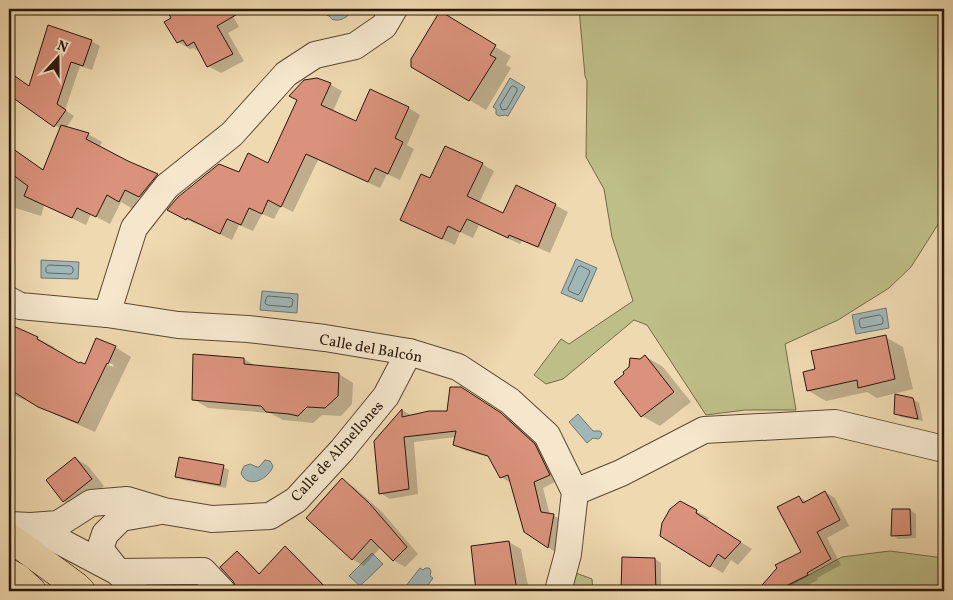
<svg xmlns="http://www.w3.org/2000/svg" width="953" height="600" font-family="Vollkorn,serif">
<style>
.green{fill:#bebe88;stroke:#746a48}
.water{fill:#9fb7b7;stroke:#707771}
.shadow{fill:#0003;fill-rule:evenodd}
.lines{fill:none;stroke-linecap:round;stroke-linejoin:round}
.shore{stroke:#646760;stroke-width:1}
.building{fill:#da927c;stroke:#291709}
.minor-casing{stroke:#5a4833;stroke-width:28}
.major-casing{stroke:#291709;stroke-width:29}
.minor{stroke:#f5e6cc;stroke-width:26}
.major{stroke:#efd9b0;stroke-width:28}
.labels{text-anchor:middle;stroke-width:5;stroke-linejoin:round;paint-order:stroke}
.street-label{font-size:15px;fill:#291709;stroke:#f5e6cc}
</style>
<rect width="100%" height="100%" fill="#efd9b0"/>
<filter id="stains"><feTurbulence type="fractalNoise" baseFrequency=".004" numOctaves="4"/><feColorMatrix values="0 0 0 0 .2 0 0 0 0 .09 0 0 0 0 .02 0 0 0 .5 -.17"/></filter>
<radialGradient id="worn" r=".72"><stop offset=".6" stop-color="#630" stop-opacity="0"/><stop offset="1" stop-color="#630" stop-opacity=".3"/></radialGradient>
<g class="green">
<path d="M579,9H944V215L911,267L889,288L838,320L785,344L796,410H745L706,415L647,325L634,320L563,379L546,384L534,375L561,339L569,344L633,301L612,237L604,189L586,157L587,81L585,76Z"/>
<path d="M890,551L944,558V591H779L842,557Z"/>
<path d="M573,572L592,579L593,591H568Z"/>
</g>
<g class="water">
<path d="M315,9H353C350,15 343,21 335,20C329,19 333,18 327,15C325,14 321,14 319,14L315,11Z"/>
<path d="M510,78L525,87L508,116L505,115L499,116L496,114V109L493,107Z"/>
<path d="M576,259L597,268L582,302L561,293Z"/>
<path d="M41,260L79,262L78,279L41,278Z"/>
<path d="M262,291L298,294L297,313L260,310Z"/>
<path d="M886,308L889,328L856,334L852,315Z"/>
<path d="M578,414L593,431H600L602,434L600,438L598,439L593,438L587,443L569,422Z"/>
<path d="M265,460L270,461L273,466C269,479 247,490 241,473L244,466L250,464L257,467H259Z"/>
<path d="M372,553L383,564L360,586L349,576Z"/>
<path d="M420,568L423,570L425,568H429L431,571L430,576L433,578L424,591H402Z"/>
</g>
<g class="shadow">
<path d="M175,9H229L239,27L228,33L244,61L221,73L208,66L200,52L193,48L190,49L178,42L173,18L169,12Z"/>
<path d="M440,14L511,56L506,65L511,68L486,110L413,66Z"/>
<path d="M91,41L100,46L92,70L80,66L65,110L74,116L66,128L88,134L102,142L99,148L128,163L157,175L170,183L153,204L139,197L133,209L121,202L110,224L91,214L86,225L46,206H44L41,216L9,206V146L45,171L61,129L9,93V73L30,87Z"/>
<path d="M317,80L331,85L342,91L333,111L356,122L371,91L409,108L420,115L407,145L414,149L400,180L387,174L380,188L318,160L293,212L281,206L274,219L262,214L253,231L239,225L232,240L199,224V225L180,217L240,174L268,164Z"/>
<path d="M482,164L494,171L479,203L504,214L555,205L568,212L550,253L522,241L520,244L479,225L473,238L460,232L455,245L414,226L402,219L430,180Z"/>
<path d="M13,327L37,338L54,347L53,350L79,365L86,366L115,347L131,357L95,432L56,415L26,398L25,400L9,393V335ZM106,361L114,365L113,367L106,364Z"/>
<path d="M885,337L903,347L913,389L877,398L867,392L826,401L809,391L817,370Z"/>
<path d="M194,355L244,359L256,366L339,374L353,383L352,404L341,416L322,415L313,423L304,422L283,420L270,413L208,408L193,399Z"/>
<path d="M645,356L663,367L691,402L660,426L642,416L626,375Z"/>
<path d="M471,394L511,420L544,451L559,480L543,488L550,515L554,516L564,521L557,553L525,532L511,483L501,477L491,458L464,450L454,445L456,437L414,442L418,494L390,499L380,493L375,441L402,410L412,416L448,412Z"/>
<path d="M913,399L919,403L923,421L901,417L895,413Z"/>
<path d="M75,458L88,466L104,486L76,508L64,501Z"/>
<path d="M223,467L229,470L226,488L183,480L177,477Z"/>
<path d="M342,480L354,487L382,512L418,554L405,567L393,560L381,547L364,566L352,559Z"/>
<path d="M825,492L835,498L849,526L827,538L841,565L817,578L818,580L796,591H758L778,568L803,553L799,497L808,502Z"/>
<path d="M681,503L709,518L707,521L752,549L738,565L731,560L723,573L711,566Z"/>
<path d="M910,510L916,514V538L898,539L892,535Z"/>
<path d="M509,542L521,549L529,591H478L473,547Z"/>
<path d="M285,548L291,551L330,591H238L237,553L243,556L260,574Z"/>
<path d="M623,559H655L661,563V591H623Z"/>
</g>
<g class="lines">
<g class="shore">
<path d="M513,86L517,88V91L507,109L502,110L500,105L511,87Z"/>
<path d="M49,265L71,266L73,268V272L71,274L48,273L46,272V268Z"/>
<path d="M581,266L589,270L590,272L580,293L578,295L569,291L568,289L578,267Z"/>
<path d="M268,296L291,298L293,300L292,306L290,307L267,305L265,303L266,299Z"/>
<path d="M880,315C883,316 884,322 882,324L862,328L860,327L859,321L860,319Z"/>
</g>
</g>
<g class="building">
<path d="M166,9H246L217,26L233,54L207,67L194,42L187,46L183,40L177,43L164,22L171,18Z"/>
<path d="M440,11L496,45L490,55L496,58L469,101L411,67V59Z"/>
<path d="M48,25L92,40L83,66L71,62L57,104L66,110L54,127L9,95V72L29,86Z"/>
<path d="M317,78L331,83L321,105L356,121L370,89L409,107L395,138L403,142L388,174L375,168L368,182L306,154L281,207L268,200L262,214L249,208L241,225L227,219L220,234L187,218L186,220L167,210L178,197L219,164L239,172L248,153L268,163L297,100L289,96L304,80Z"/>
<path d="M61,125L89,133L86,139L128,161L158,174L139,197L125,190L119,202L107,195L96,217L77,208L72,218L24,196L28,186L9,172V146L43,170Z"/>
<path d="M445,146L483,163L467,196L503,213L516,185L556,204L538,247L509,235L508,238L467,219L460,232L448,226L442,239L400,220L421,174L430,178Z"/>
<path d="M9,324L38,337L37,339L79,363L80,362L85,364L96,338L116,346L108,364L107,363L78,423L38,407L9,389Z"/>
<path d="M886,335L895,379L858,388L857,380L807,391L803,372L815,369L811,351Z"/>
<path d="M193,354L244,358V364L339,373L338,396L325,408L307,407L298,416L289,414L266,412L261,406L192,400Z"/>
<path d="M645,355L674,392L641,417L614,382L624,374L623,372L629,367L630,358L640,359Z"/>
<path d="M450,387H461L501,413L535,444L550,475L534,482L541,512L554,514L548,548L524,532L508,475L500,478L488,456L453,445L456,431L404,437L409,489L379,494L374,441L402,409V417L429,411H447Z"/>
<path d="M895,394L913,398L918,419L894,414Z"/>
<path d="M75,457L92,479L63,502L46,480Z"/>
<path d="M179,457L224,465L220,485L175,477Z"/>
<path d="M342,478L370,504L407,547L393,561L371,539L352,560L306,518Z"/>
<path d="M825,491L840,520L817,532L831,559L807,573L808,575L776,591H757L777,568L775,565L801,552L777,507L799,496L803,503Z"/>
<path d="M680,501L697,510L696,513L741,542L725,559L718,554L710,567L660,536L662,523L670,509Z"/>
<path d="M892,509H910L911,535L891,536Z"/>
<path d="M509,541L517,591H476L471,546Z"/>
<path d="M285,546L329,591H237L236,587L233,581L220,567L237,551L259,574Z"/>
<path d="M622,557L655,558L656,591H621Z"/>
</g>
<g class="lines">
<defs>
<g id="minor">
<path d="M9,300L20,306L107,314L178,325L248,329L325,338L409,352L458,367L510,401L547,435L575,492L568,554L558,591"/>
<path d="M107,314L134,228L167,186L232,134L286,74L315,55L355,46L384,26L394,9"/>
<path d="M575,492L621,473L704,430L835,423L944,449"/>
<path d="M9,525L31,526L58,524L91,503L127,500L164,511L212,519L270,516L296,500L342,450L386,396L409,352"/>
<path d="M31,526L118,572L203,571L222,591"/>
<path d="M135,591L118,572L100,549L105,534L121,518L156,512"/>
</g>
<g id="major">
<path d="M9,537L76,586L81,591"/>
<path d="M9,573L18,578L32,591"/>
</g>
</defs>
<use href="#minor" class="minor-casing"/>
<use href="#major" class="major-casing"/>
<use href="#minor" class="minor"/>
<use href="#major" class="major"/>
</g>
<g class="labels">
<g class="street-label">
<text transform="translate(371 348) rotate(10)" y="5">Calle del Balcón</text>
<text transform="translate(337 451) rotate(-48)" y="5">Calle de Almellones</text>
</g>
</g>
<rect width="953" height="600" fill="none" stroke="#efd9b0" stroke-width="30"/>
<rect x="10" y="10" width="933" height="580" fill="none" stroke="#291709" stroke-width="2.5"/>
<rect x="15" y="15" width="923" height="570" fill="none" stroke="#291709"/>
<g transform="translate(58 58) rotate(21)" stroke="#f5e6cc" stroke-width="4" paint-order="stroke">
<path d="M0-4L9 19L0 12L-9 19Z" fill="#291709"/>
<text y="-8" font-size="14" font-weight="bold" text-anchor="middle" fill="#291709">N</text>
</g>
<rect width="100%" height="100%" filter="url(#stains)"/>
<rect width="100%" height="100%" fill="url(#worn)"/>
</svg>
